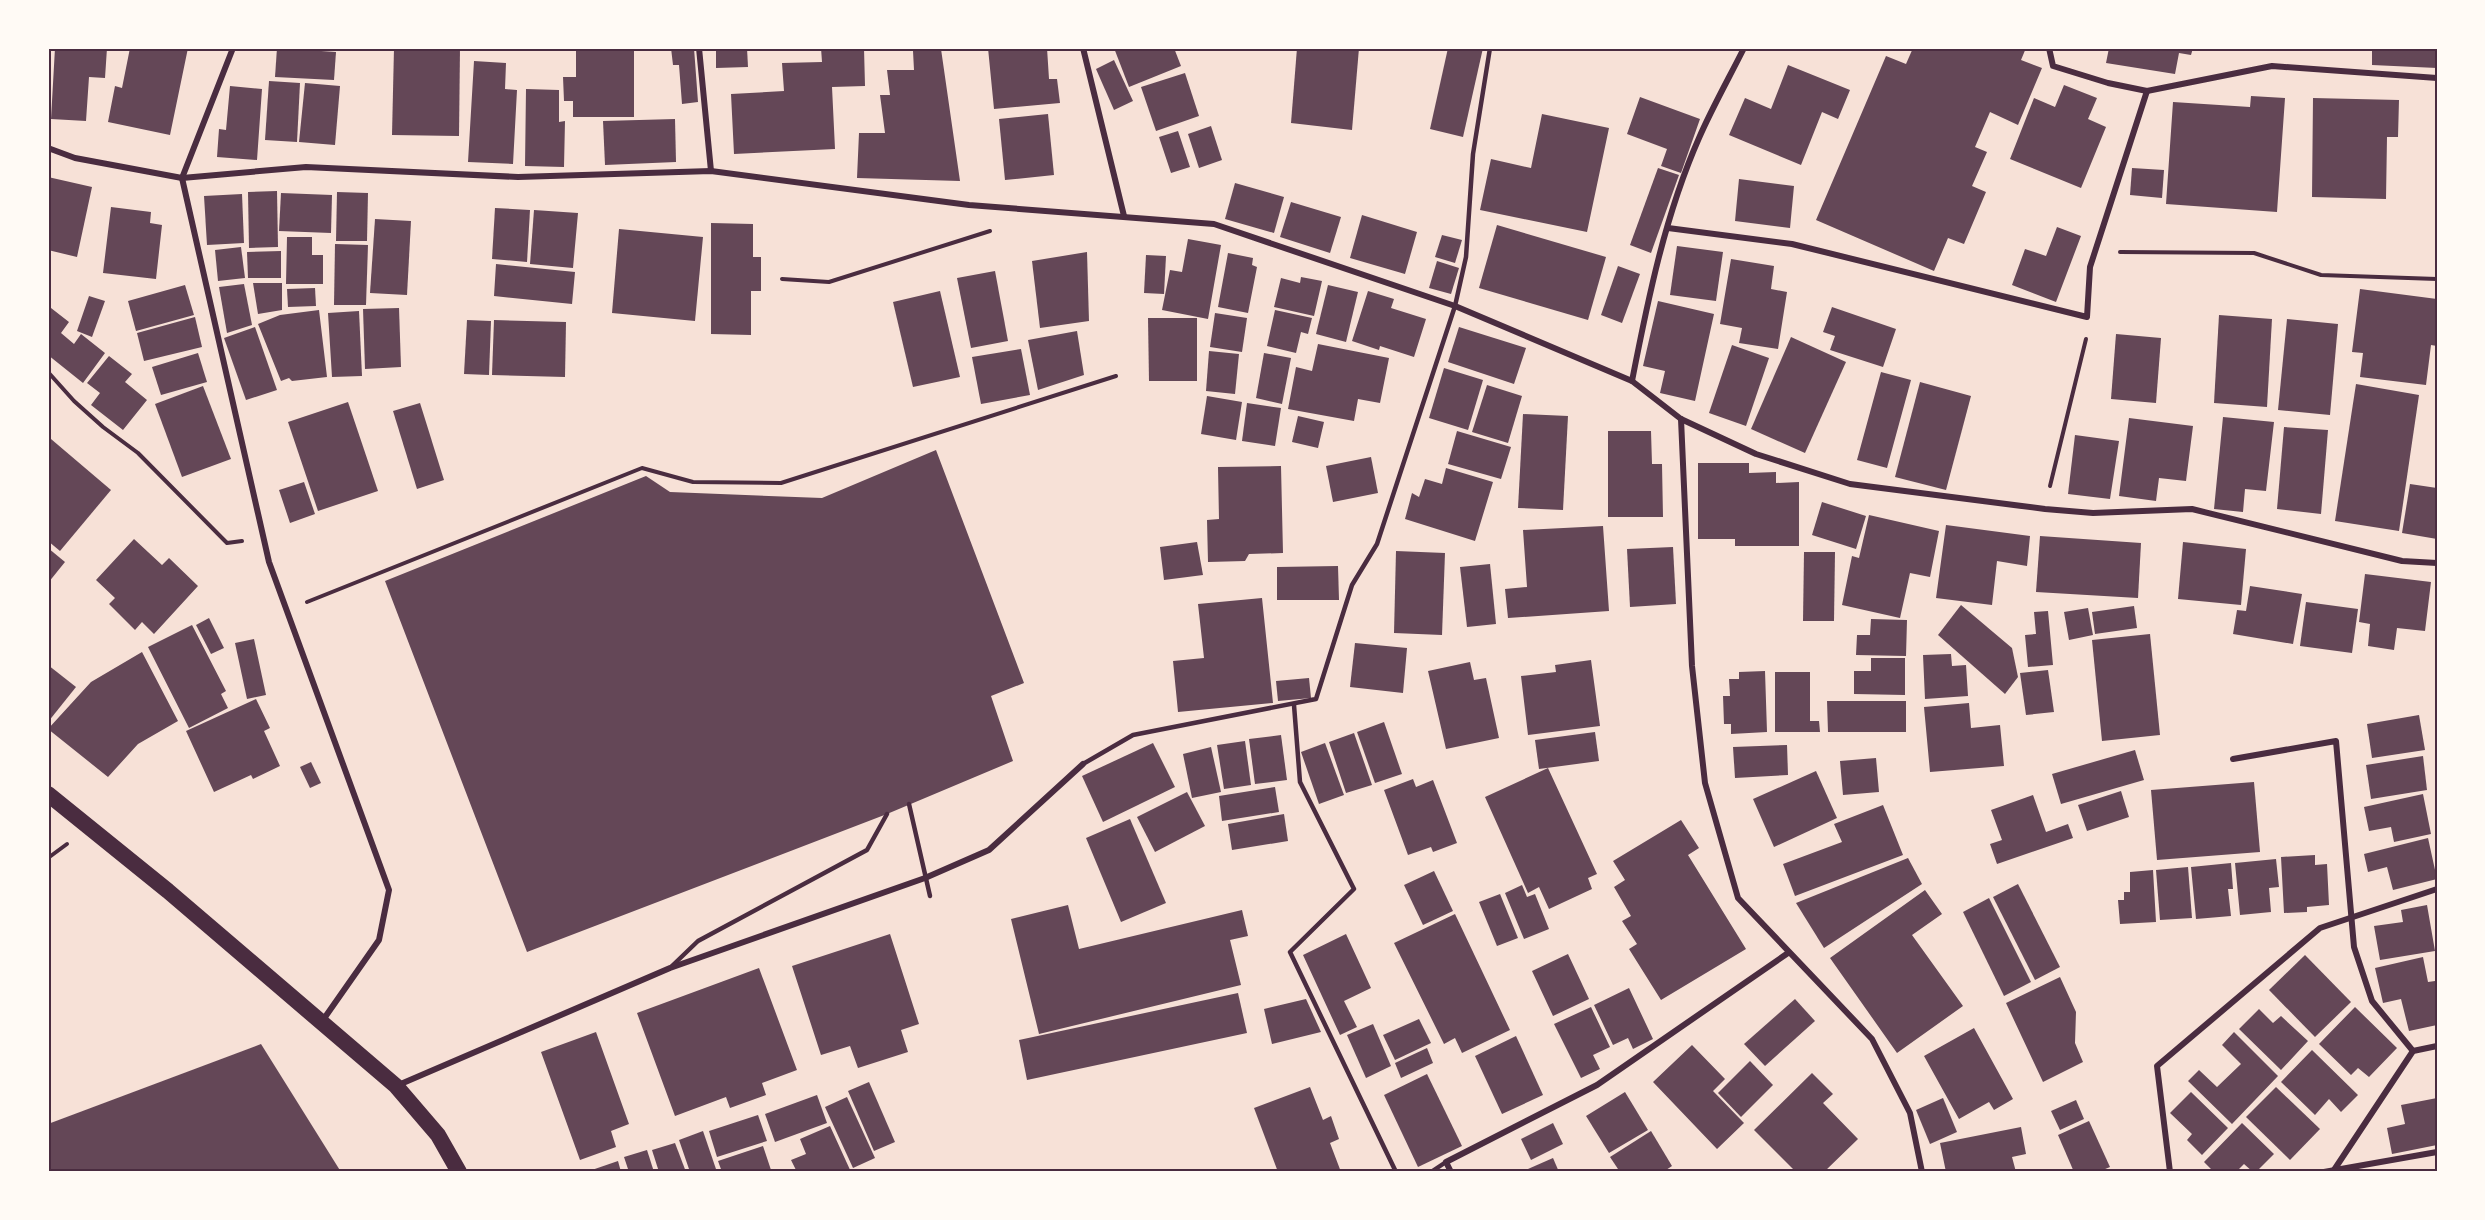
<svg xmlns="http://www.w3.org/2000/svg" width="2485" height="1220" font-family="Bitter,serif">
<style>
.building{fill:#644757}
.lines{fill:none;stroke-linecap:round;stroke-linejoin:round}
.path{stroke:#4a2c40;stroke-width:4}
.service{stroke:#4a2c40;stroke-width:4.5}
.minor{stroke:#4a2c40;stroke-width:6}
.trunk{stroke:#4a2c40;stroke-width:16}
.neatline{fill:none;stroke:#4a2c40;stroke-width:2}
</style>
<rect width="100%" height="100%" fill="#f7e1d7"/>
<g class="building">
<path d="M55,48H107L105,78L89,77L86,121L51,119Z"/>
<path d="M130,48H188L170,135L108,122L115,86L122,88Z"/>
<path d="M277,48L336,52L334,80L275,77Z"/>
<path d="M394,48H460L459,136L392,135Z"/>
<path d="M576,48H634V117H573V101H564L563,77H576Z"/>
<path d="M671,48H694L698,102L682,104L679,65H673Z"/>
<path d="M716,48H747L748,67L716,68Z"/>
<path d="M821,48H864L865,86L832,87L835,149L734,154L731,94L784,91L782,63L822,62Z"/>
<path d="M988,48H1047L1049,79H1057L1060,103L994,109Z"/>
<path d="M1114,48H1174L1181,66L1129,87Z"/>
<path d="M1297,48H1359L1352,130L1291,123Z"/>
<path d="M1448,48H1483L1463,137L1430,129Z"/>
<path d="M1913,48H2026L2021,60L2042,68L2018,125L1990,112L1975,147L1987,152L1972,186L1986,192L1964,244L1948,238L1934,271L1816,220L1886,56L1906,64Z"/>
<path d="M2109,48H2193L2191,55L2179,53L2175,74L2106,63Z"/>
<path d="M2372,48H2437V68L2372,65Z"/>
<path d="M941,49L960,181L857,178L859,133H885L880,95H890L887,70H914L913,51Z"/>
<path d="M1114,60L1133,101L1114,110L1096,69Z"/>
<path d="M474,61L506,63L505,89L517,90L513,164L468,162Z"/>
<path d="M1788,65L1850,90L1838,119L1822,112L1801,165L1729,135L1745,98L1771,109Z"/>
<path d="M1185,73L1199,116L1156,131L1141,87Z"/>
<path d="M269,81L300,83L297,142L265,140Z"/>
<path d="M305,83L340,86L335,145L299,142Z"/>
<path d="M2064,85L2097,98L2088,119L2106,127L2081,188L2010,159L2034,98L2055,107Z"/>
<path d="M230,86L262,89L257,160L217,157L219,129L226,130Z"/>
<path d="M526,89L559,90V122L565,121L564,167L525,166Z"/>
<path d="M2251,96L2285,98L2277,212L2166,204L2173,102L2250,107Z"/>
<path d="M1640,97L1700,119L1681,173L1661,166L1667,149L1627,134Z"/>
<path d="M2313,98L2399,100L2398,137H2387L2386,199L2312,197Z"/>
<path d="M1048,114L1054,175L1005,180L999,119Z"/>
<path d="M1542,114L1609,128L1587,232L1480,210L1491,159L1531,168Z"/>
<path d="M675,119L676,162L605,165L603,121Z"/>
<path d="M1211,126L1222,160L1199,168L1188,134Z"/>
<path d="M1178,131L1190,167L1171,173L1159,137Z"/>
<path d="M1658,168L1679,175L1651,253L1630,245Z"/>
<path d="M2132,168L2164,170L2162,198L2130,195Z"/>
<path d="M48,177L92,187L77,257L48,250Z"/>
<path d="M1739,179L1794,186L1790,228L1735,221Z"/>
<path d="M1235,183L1284,197L1274,233L1225,219Z"/>
<path d="M277,191L278,247L249,248L248,192Z"/>
<path d="M337,192L368,193L367,241H336Z"/>
<path d="M281,193L332,195L331,233L279,231Z"/>
<path d="M242,194L244,243L207,245L204,196Z"/>
<path d="M1291,202L1341,217L1330,253L1280,237Z"/>
<path d="M111,207L151,212L150,223L162,225L156,279L103,273Z"/>
<path d="M495,208L530,210L527,262L492,259Z"/>
<path d="M534,210L578,213L573,268L530,264Z"/>
<path d="M1362,215L1417,232L1405,274L1350,258Z"/>
<path d="M375,219L411,221L407,295L370,293Z"/>
<path d="M711,223L753,224V257H761V291H751V335L711,334Z"/>
<path d="M1497,225L1606,257L1588,320L1479,288Z"/>
<path d="M2057,227L2081,236L2056,302L2012,285L2025,249L2046,256Z"/>
<path d="M619,229L703,237L695,321L612,313Z"/>
<path d="M1442,235L1462,240L1455,263L1435,257Z"/>
<path d="M287,237H312V255H323V284H286Z"/>
<path d="M1188,239L1221,245L1208,319L1162,310L1170,270L1182,272Z"/>
<path d="M335,244L368,245L366,305H334Z"/>
<path d="M1677,246L1723,252L1716,301L1670,295Z"/>
<path d="M241,247L245,278L218,281L215,250Z"/>
<path d="M281,251V278H248L247,252Z"/>
<path d="M1087,252L1089,321L1040,328L1032,261Z"/>
<path d="M1228,253L1253,258L1252,265L1257,267L1248,313L1218,307Z"/>
<path d="M1146,255L1166,256L1164,294L1144,293Z"/>
<path d="M1731,259L1774,266L1771,289L1787,292L1778,349L1739,343L1742,328L1720,324Z"/>
<path d="M1437,261L1459,268L1451,294L1429,288Z"/>
<path d="M496,264L575,272L572,304L494,296Z"/>
<path d="M1618,266L1640,274L1622,323L1601,315Z"/>
<path d="M995,271L1008,341L971,348L957,278Z"/>
<path d="M1301,277L1322,281L1314,316L1274,307L1281,278L1300,283Z"/>
<path d="M253,283H282V310L258,314Z"/>
<path d="M244,284L252,325L227,333L219,287Z"/>
<path d="M185,285L194,315L136,331L128,301Z"/>
<path d="M1328,285L1358,292L1346,342L1316,334Z"/>
<path d="M315,288L316,306L288,307L287,289Z"/>
<path d="M2360,289L2437,299V346L2431,345L2426,385L2360,377L2363,353L2352,352Z"/>
<path d="M940,291L960,377L913,387L893,302Z"/>
<path d="M1368,291L1394,299L1391,308L1426,319L1414,357L1380,346L1379,350L1352,341Z"/>
<path d="M89,296L105,301L92,337L77,331Z"/>
<path d="M1658,301L1714,314L1695,401L1660,393L1665,371L1643,366Z"/>
<path d="M1832,307L1896,329L1883,367L1830,350L1835,336L1823,332Z"/>
<path d="M51,308L69,322L61,333L74,344L81,334L105,353L83,383L48,355V311Z"/>
<path d="M399,308L401,367L365,369L363,309Z"/>
<path d="M319,310L327,377L292,381L289,378L281,381L258,324L280,315Z"/>
<path d="M1275,310L1312,318L1308,334L1301,332L1296,353L1267,346Z"/>
<path d="M359,311L362,376L332,377L328,313Z"/>
<path d="M1215,313L1247,318L1242,352L1210,347Z"/>
<path d="M2219,315L2272,319L2267,407L2214,403Z"/>
<path d="M195,317L202,347L144,361L137,333Z"/>
<path d="M1148,318H1197V381H1149Z"/>
<path d="M2287,319L2338,324L2330,415L2278,410Z"/>
<path d="M467,320L491,321L489,375L464,374Z"/>
<path d="M494,320L566,322L565,377L492,375Z"/>
<path d="M255,327L277,390L246,400L224,338Z"/>
<path d="M1459,327L1526,348L1514,384L1448,362Z"/>
<path d="M1077,331L1084,375L1038,390L1028,340Z"/>
<path d="M2116,334L2161,338L2156,403L2111,399Z"/>
<path d="M1791,337L1846,362L1805,453L1751,429Z"/>
<path d="M1318,344L1389,358L1380,403L1358,399L1354,421L1288,409L1296,367L1312,371Z"/>
<path d="M1732,345L1769,358L1746,426L1709,413Z"/>
<path d="M1021,349L1030,395L981,404L972,357Z"/>
<path d="M1209,351L1239,354L1235,394L1206,391Z"/>
<path d="M198,353L207,382L161,395L152,367Z"/>
<path d="M1264,353L1291,358L1282,404L1256,398Z"/>
<path d="M109,356L132,374L125,382L147,400L123,430L91,405L100,393L87,383Z"/>
<path d="M1444,368L1483,380L1468,430L1429,418Z"/>
<path d="M1881,372L1911,380L1887,468L1857,460Z"/>
<path d="M1920,382L1971,396L1946,490L1895,477Z"/>
<path d="M2356,384L2419,395L2399,531L2335,521Z"/>
<path d="M1487,385L1522,396L1508,443L1472,432Z"/>
<path d="M203,386L231,459L182,477L155,404Z"/>
<path d="M1207,396L1242,402L1236,440L1201,434Z"/>
<path d="M348,402L378,491L318,511L288,422Z"/>
<path d="M420,403L444,480L417,489L393,411Z"/>
<path d="M1247,403L1281,408L1275,446L1242,441Z"/>
<path d="M1523,414L1568,416L1563,510L1518,508Z"/>
<path d="M1298,416L1324,422L1318,448L1292,442Z"/>
<path d="M2223,417L2274,422L2266,491L2245,489L2243,512L2214,509Z"/>
<path d="M2129,418L2193,426L2186,481L2159,478L2156,501L2119,496Z"/>
<path d="M2284,427L2328,430L2321,514L2277,509Z"/>
<path d="M1457,431L1511,447L1501,479L1448,464Z"/>
<path d="M1608,431H1651L1652,464H1662L1663,517H1608Z"/>
<path d="M2075,435L2119,441L2110,499L2068,494Z"/>
<path d="M51,439L111,490L60,551L48,541V443Z"/>
<path d="M936,450L1024,683L991,696L1013,761L887,814L527,952L385,581L646,476L670,492L822,498Z"/>
<path d="M1371,457L1378,493L1333,502L1326,466Z"/>
<path d="M1698,463H1749V473L1776,472V483L1799,482V546H1735V539H1698Z"/>
<path d="M1281,466L1283,553L1249,554L1245,561L1208,562L1207,520L1219,519L1218,467Z"/>
<path d="M1446,468L1493,482L1475,541L1405,519L1412,493L1419,497L1425,479L1442,484Z"/>
<path d="M304,482L315,514L290,523L279,490Z"/>
<path d="M2410,484L2437,488V539L2402,533Z"/>
<path d="M1822,502L1866,516L1856,549L1812,535Z"/>
<path d="M1869,515L1939,531L1930,577L1910,573L1900,618L1842,605L1852,556L1859,558Z"/>
<path d="M1946,525L2030,536L2027,566L1997,561L1992,605L1936,598Z"/>
<path d="M1603,526L1609,611L1508,618L1505,589L1527,587L1523,530Z"/>
<path d="M2040,536L2141,543L2138,598L2036,592Z"/>
<path d="M134,539L162,565L169,558L198,586L154,634L142,622L135,630L109,604L115,598L96,580Z"/>
<path d="M1197,542L1203,575L1164,580L1160,547Z"/>
<path d="M2183,542L2246,549L2241,605L2178,599Z"/>
<path d="M1673,547L1676,604L1630,607L1627,549Z"/>
<path d="M48,548L65,562L48,583Z"/>
<path d="M1396,551L1445,553L1442,635L1394,633Z"/>
<path d="M1804,552H1835L1834,621H1803Z"/>
<path d="M1490,564L1496,624L1467,627L1460,567Z"/>
<path d="M1338,566L1339,600H1277V567Z"/>
<path d="M2365,574L2431,582L2425,631L2397,628L2394,650L2368,646L2370,624L2359,622Z"/>
<path d="M2250,586L2302,594L2293,644L2233,634L2237,610L2246,611Z"/>
<path d="M1262,598L1273,703L1178,712L1173,661L1204,658L1198,604Z"/>
<path d="M2306,602L2358,609L2352,653L2300,646Z"/>
<path d="M1961,605L2012,648L2018,677L2005,694L1938,635Z"/>
<path d="M2134,606L2137,628L2095,634L2092,612Z"/>
<path d="M2088,608L2093,635L2069,640L2064,612Z"/>
<path d="M2048,611L2053,665L2028,667L2025,635L2036,634L2034,612Z"/>
<path d="M209,618L224,648L211,654L196,625Z"/>
<path d="M1871,619L1907,620L1906,656L1856,655L1857,635H1870Z"/>
<path d="M192,625L226,691L221,694L228,708L189,728L148,647Z"/>
<path d="M2150,634L2160,735L2102,741L2092,640Z"/>
<path d="M254,639L266,695L247,699L235,643Z"/>
<path d="M1355,643L1407,648L1403,693L1350,687Z"/>
<path d="M142,652L178,721L138,744L108,777L48,729L91,682Z"/>
<path d="M1951,654L1952,666L1966,665L1968,696L1925,699L1923,655Z"/>
<path d="M1871,658H1905V695L1854,694V671H1871Z"/>
<path d="M1591,660L1600,726L1528,735L1521,676L1556,672L1555,665Z"/>
<path d="M1470,662L1474,680L1486,678L1499,738L1446,749L1428,671Z"/>
<path d="M48,665L76,687L48,722Z"/>
<path d="M2048,670L2054,712L2026,715L2020,673Z"/>
<path d="M1765,671L1767,732L1731,734V724H1724L1723,696H1730L1729,679H1739V672Z"/>
<path d="M1775,672H1810V721H1819L1820,732H1775Z"/>
<path d="M1309,678L1311,698L1278,701L1276,681Z"/>
<path d="M256,699L270,728L264,731L280,766L253,779L251,775L214,792L186,731Z"/>
<path d="M1827,701H1906V732H1828Z"/>
<path d="M1969,703L1971,728L2000,725L2004,766L1930,772L1924,707Z"/>
<path d="M2419,715L2425,750L2372,758L2367,724Z"/>
<path d="M1384,722L1402,774L1375,783L1357,732Z"/>
<path d="M1595,732L1599,761L1539,769L1535,740Z"/>
<path d="M1354,733L1372,785L1346,793L1329,742Z"/>
<path d="M1281,735L1287,780L1255,784L1249,739Z"/>
<path d="M1245,741L1251,785L1224,789L1217,745Z"/>
<path d="M1153,743L1175,787L1103,822L1082,776Z"/>
<path d="M1325,743L1344,795L1319,804L1301,752Z"/>
<path d="M1787,745L1788,775L1735,778L1733,747Z"/>
<path d="M1211,747L1221,792L1192,798L1183,754Z"/>
<path d="M2135,750L2144,780L2061,804L2052,774Z"/>
<path d="M2423,756L2427,790L2371,799L2366,765Z"/>
<path d="M1876,758L1879,792L1843,795L1840,761Z"/>
<path d="M311,762L321,783L310,788L300,767Z"/>
<path d="M1548,768L1597,874L1588,878L1592,889L1549,909L1539,887L1528,893L1485,797Z"/>
<path d="M1816,771L1837,818L1774,847L1753,799Z"/>
<path d="M1413,779L1416,787L1433,780L1457,843L1433,852L1431,847L1408,855L1384,790Z"/>
<path d="M2254,782L2260,852L2157,860L2151,790Z"/>
<path d="M1275,787L1279,812L1222,821L1219,796Z"/>
<path d="M2121,791L2129,817L2087,831L2078,805Z"/>
<path d="M1187,792L1205,826L1155,852L1137,817Z"/>
<path d="M2423,794L2431,834L2394,842L2391,827L2369,831L2364,807Z"/>
<path d="M2033,795L2046,832L2068,824L2073,838L1997,864L1990,844L2002,840L1991,810Z"/>
<path d="M1883,805L1903,855L1795,896L1783,864L1842,842L1834,824Z"/>
<path d="M1284,814L1288,841L1232,850L1228,824Z"/>
<path d="M1130,819L1166,903L1121,922L1086,838Z"/>
<path d="M1681,820L1699,848L1688,855L1746,949L1661,1000L1629,949L1637,944L1622,921L1631,916L1614,887L1625,880L1613,861Z"/>
<path d="M2428,838L2437,879L2393,890L2387,867L2368,872L2364,854Z"/>
<path d="M2315,855V865L2327,864L2329,905L2307,907V912L2284,913L2281,857Z"/>
<path d="M1908,858L1922,884L1824,948L1796,903Z"/>
<path d="M2276,859L2279,887L2269,888L2271,912L2240,915L2235,863Z"/>
<path d="M2231,863L2233,889H2228L2231,916L2196,919L2191,867Z"/>
<path d="M2188,867L2192,918L2160,920L2156,870Z"/>
<path d="M2153,870L2156,922L2120,924L2118,900H2124V892H2130V872Z"/>
<path d="M1434,871L1453,911L1423,925L1404,885Z"/>
<path d="M2018,884L2060,967L2035,980L1993,897Z"/>
<path d="M1522,885L1527,897L1535,894L1549,929L1524,939L1505,893Z"/>
<path d="M1925,890L1942,914L1912,935L1963,1006L1897,1053L1830,958Z"/>
<path d="M1500,894L1518,938L1497,946L1479,902Z"/>
<path d="M1989,898L2031,982L2004,996L1963,912Z"/>
<path d="M1068,905L1079,949L1242,910L1248,936L1230,940L1241,985L1039,1034L1011,919Z"/>
<path d="M2427,905L2435,951L2380,960L2374,926L2403,922L2401,910Z"/>
<path d="M1455,914L1510,1030L1462,1053L1455,1038L1444,1044L1394,943Z"/>
<path d="M890,934L919,1024L901,1030L908,1052L858,1068L850,1046L821,1055L792,966Z"/>
<path d="M1346,934L1371,988L1344,1001L1357,1027L1340,1035L1303,955Z"/>
<path d="M1568,954L1589,999L1553,1016L1532,971Z"/>
<path d="M2305,955L2351,1002L2315,1037L2269,990Z"/>
<path d="M2423,957L2428,982L2435,981L2437,990V1025L2409,1031L2401,999L2383,1003L2375,968Z"/>
<path d="M759,968L797,1070L762,1083L766,1095L730,1108L726,1097L675,1116L637,1013Z"/>
<path d="M2060,977L2076,1012L2075,1043L2083,1062L2043,1082L2006,1003Z"/>
<path d="M1629,988L1653,1039L1633,1049L1628,1038L1613,1045L1594,1005Z"/>
<path d="M1238,993L1247,1033L1027,1080L1019,1040Z"/>
<path d="M1306,999L1321,1032L1272,1044L1264,1009Z"/>
<path d="M1795,999L1815,1021L1765,1066L1744,1044Z"/>
<path d="M1591,1007L1610,1047L1593,1055L1600,1069L1581,1078L1554,1024Z"/>
<path d="M2355,1007L2397,1048L2369,1077L2358,1068L2351,1075L2319,1044Z"/>
<path d="M2259,1009L2273,1023L2281,1016L2308,1041L2281,1070L2239,1029Z"/>
<path d="M1419,1019L1431,1043L1395,1060L1383,1035Z"/>
<path d="M1373,1024L1391,1066L1366,1078L1347,1035Z"/>
<path d="M1974,1028L2013,1099L1994,1110L1989,1102L1959,1119L1924,1056Z"/>
<path d="M596,1032L629,1124L611,1131L616,1147L580,1160L541,1052Z"/>
<path d="M2234,1032L2278,1076L2232,1124L2188,1081L2199,1070L2217,1087L2241,1064L2222,1045Z"/>
<path d="M1516,1036L1543,1095L1502,1114L1475,1056Z"/>
<path d="M261,1044L341,1172H48V1124Z"/>
<path d="M1692,1045L1725,1079L1713,1091L1744,1123L1717,1149L1653,1082Z"/>
<path d="M1427,1048L1433,1063L1401,1078L1395,1063Z"/>
<path d="M2312,1050L2358,1095L2341,1112L2329,1099L2315,1115L2281,1082Z"/>
<path d="M1750,1061L1773,1085L1741,1117L1718,1093Z"/>
<path d="M1812,1073L1833,1094L1823,1103L1858,1139L1824,1172H1796L1754,1130Z"/>
<path d="M1427,1074L1462,1146L1418,1167L1384,1095Z"/>
<path d="M869,1082L895,1142L874,1151L848,1091Z"/>
<path d="M1310,1087L1323,1120L1331,1116L1339,1139L1330,1143L1341,1172H1278L1254,1108Z"/>
<path d="M2276,1087L2320,1129L2290,1160L2246,1117Z"/>
<path d="M1625,1092L1648,1130L1609,1153L1586,1116Z"/>
<path d="M2191,1092L2228,1128L2202,1155L2187,1140L2192,1134L2170,1113Z"/>
<path d="M817,1095L827,1123L775,1142L765,1114Z"/>
<path d="M847,1097L875,1158L853,1168L825,1107Z"/>
<path d="M1943,1098L1957,1132L1930,1144L1916,1110Z"/>
<path d="M2437,1098V1145L2392,1154L2387,1128L2405,1124L2401,1105Z"/>
<path d="M2076,1100L2084,1119L2060,1130L2051,1111Z"/>
<path d="M758,1115L767,1141L717,1157L709,1131Z"/>
<path d="M2089,1121L2110,1167L2098,1172H2074L2058,1135Z"/>
<path d="M1553,1123L1563,1144L1531,1160L1521,1139Z"/>
<path d="M2242,1123L2274,1154L2256,1172H2253L2244,1164L2236,1172H2214L2204,1162Z"/>
<path d="M830,1126L851,1172H797L791,1160L806,1154L800,1139Z"/>
<path d="M2021,1127L2026,1154L2012,1157L2016,1172H1946L1940,1143Z"/>
<path d="M703,1131L717,1172H690L679,1140Z"/>
<path d="M1651,1131L1672,1166L1663,1172H1620L1610,1157Z"/>
<path d="M675,1143L686,1172H659L652,1150Z"/>
<path d="M763,1146L771,1170L722,1172L718,1161Z"/>
<path d="M647,1150L654,1172H629L624,1157Z"/>
<path d="M1553,1158L1559,1172H1521Z"/>
<path d="M618,1161L621,1172H586Z"/>
</g>
<g class="lines">
<g class="path">
<path d="M2120,252L2254,253L2321,275L2437,279"/>
<path d="M782,279L829,282L990,231"/>
<path d="M48,372L74,401L103,427L138,453L227,543L242,541"/>
<path d="M2050,486L2086,339"/>
<path d="M307,602L642,468L693,482L781,483L1116,376"/>
<path d="M48,858L67,844"/>
</g>
<g class="service">
<path d="M1294,705L1300,782L1354,889L1290,952L1396,1172"/>
<path d="M1083,764L1133,735L1316,699L1352,585L1377,544L1455,306L1466,257L1473,154L1490,48"/>
<path d="M909,804L930,896"/>
<path d="M672,966L698,941L867,850L887,814"/>
<path d="M1431,1172L1446,1162"/>
</g>
<g class="minor">
<path d="M233,48L182,178L269,562L389,890L379,940L323,1020"/>
<path d="M699,48L711,171"/>
<path d="M1083,48L1124,216"/>
<path d="M2049,48L2053,66L2108,83L2147,91L2272,66L2437,78"/>
<path d="M48,148L75,158L182,178L306,167L518,177L711,171L969,205L1214,224L1455,306L1632,381L1681,419L1756,454L1850,484L2045,509L2093,513L2192,509L2402,561L2437,563"/>
<path d="M1668,228L1792,244L2087,317L2090,267L2147,91"/>
<path d="M1632,381C1648,299 1665,215 1699,138C1712,108 1729,78 1744,48"/>
<path d="M1681,419L1692,666L1705,783L1738,898L1872,1039L1910,1113L1922,1172"/>
<path d="M2233,759L2336,741L2354,947L2372,1001L2413,1051"/>
<path d="M396,1086L670,968L925,878L989,850L1083,764"/>
<path d="M2334,1170L2413,1051L2437,1046"/>
<path d="M1451,1172L1446,1162L1597,1085L1788,953"/>
<path d="M2170,1172L2157,1066L2320,928L2437,889"/>
<path d="M2324,1172L2437,1152"/>
</g>
<path class="trunk" d="M48,794L168,891L396,1086L438,1135L459,1172"/>
</g>
<rect width="2485" height="1220" fill="none" stroke="#fffaf5" stroke-width="99"/>
<rect x="50" y="50" width="2386" height="1120" class="neatline"/>
</svg>
